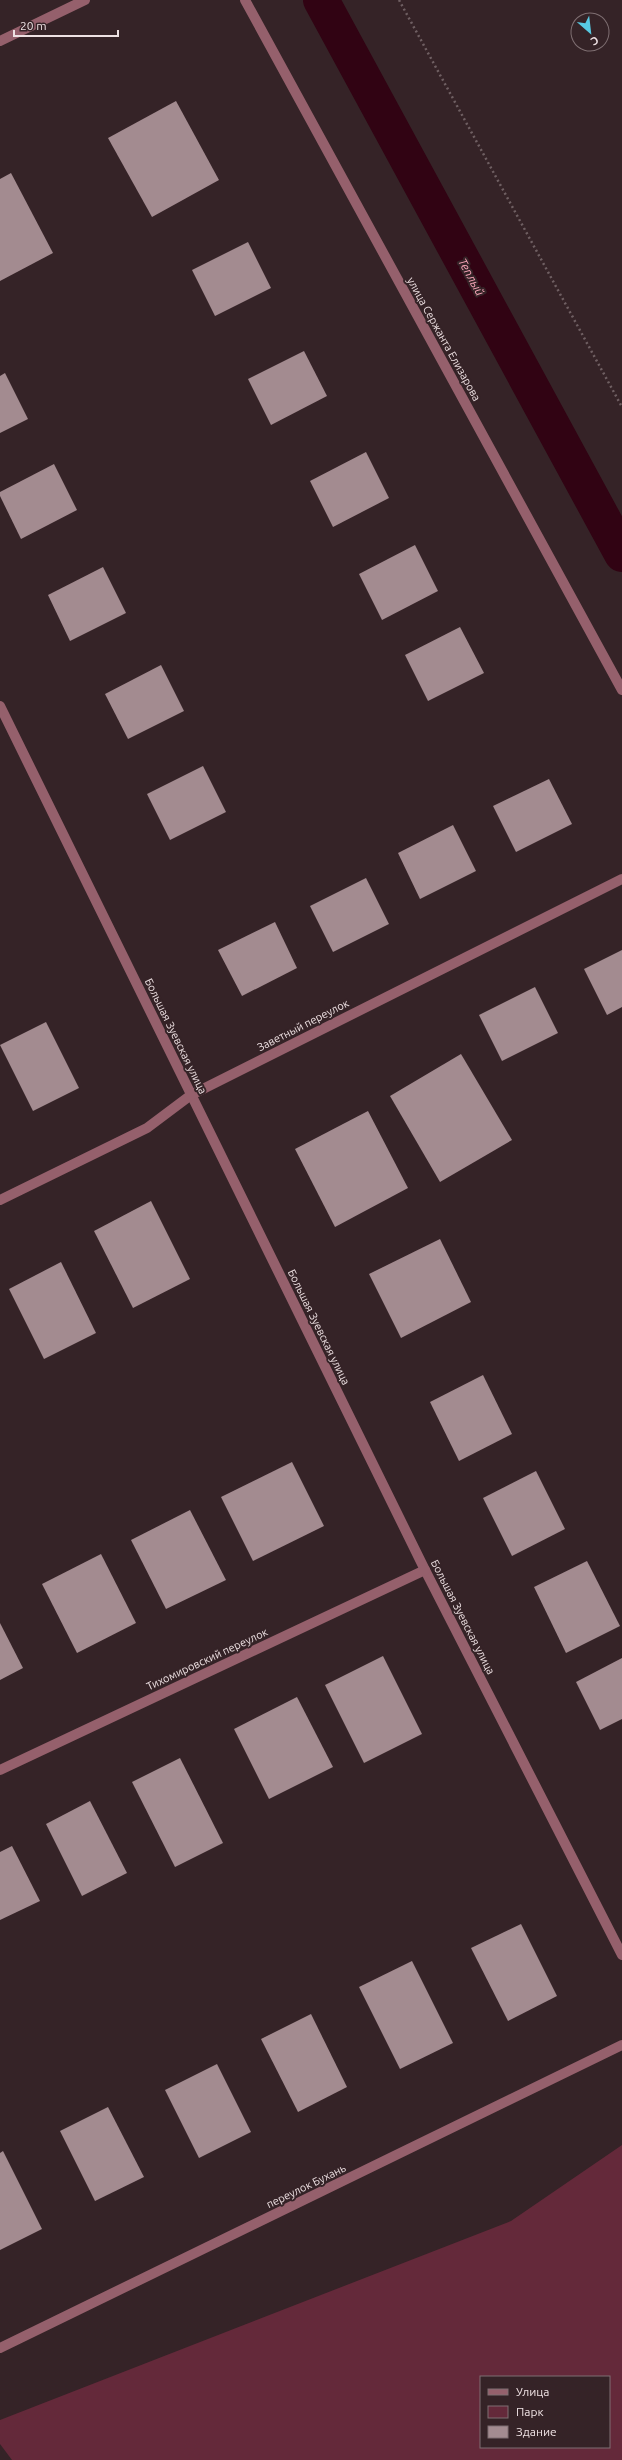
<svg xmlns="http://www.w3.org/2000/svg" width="622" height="2460" font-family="Ubuntu,sans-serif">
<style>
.green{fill:#64293a;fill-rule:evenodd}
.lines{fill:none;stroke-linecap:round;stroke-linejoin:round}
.canal{stroke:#310313;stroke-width:36}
.building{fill:#a38b90}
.path{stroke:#6f5f62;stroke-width:2.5;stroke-dasharray:2 3;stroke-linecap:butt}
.minor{stroke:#95606c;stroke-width:10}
.labels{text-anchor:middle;stroke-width:4;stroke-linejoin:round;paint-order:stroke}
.street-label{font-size:11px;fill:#eee1e3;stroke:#352327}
.water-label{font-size:12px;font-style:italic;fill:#fba8bb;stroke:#352327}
</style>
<rect width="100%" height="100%" fill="#352327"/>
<path class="green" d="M622,2145V2460H12L0,2444V2420L511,2221ZM481,2377H609V2447H481Z"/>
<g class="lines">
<path class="canal" d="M321,0L622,554"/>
</g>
<g class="building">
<path d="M176,101L219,180L152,217L108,138Z"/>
<path d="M11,173L53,253L0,281V179Z"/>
<path d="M248,242L271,288L215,316L192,270Z"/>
<path d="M304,351L327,396L271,425L248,379Z"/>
<path d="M5,373L28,419L0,433V376Z"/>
<path d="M366,452L389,498L333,527L310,481Z"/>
<path d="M54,464L77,510L21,539L0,496V492Z"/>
<path d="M415,545L438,591L382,620L359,574Z"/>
<path d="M103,567L126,613L70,641L48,595Z"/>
<path d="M460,627L484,673L428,701L405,655Z"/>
<path d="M161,665L184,711L128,739L105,694Z"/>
<path d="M203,766L226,812L170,840L147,794Z"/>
<path d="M549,779L572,824L516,852L493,806Z"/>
<path d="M453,825L476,871L420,899L398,853Z"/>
<path d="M366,878L389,924L333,952L310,906Z"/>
<path d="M275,922L297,968L242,996L218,950Z"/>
<path d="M622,950V1007L607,1015L584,969Z"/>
<path d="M535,987L558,1033L502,1061L479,1015Z"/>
<path d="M46,1022L79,1088L33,1111L0,1045Z"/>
<path d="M461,1054L512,1140L440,1182L390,1096Z"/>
<path d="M368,1111L408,1188L335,1227L295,1149Z"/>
<path d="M151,1201L190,1279L133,1308L94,1231Z"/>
<path d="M440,1239L471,1302L401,1338L369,1274Z"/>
<path d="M61,1262L96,1333L44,1359L9,1289Z"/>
<path d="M483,1375L512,1434L459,1461L430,1402Z"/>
<path d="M292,1462L324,1526L253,1561L221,1497Z"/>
<path d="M536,1471L565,1529L512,1556L483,1498Z"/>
<path d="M190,1510L226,1580L166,1609L131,1540Z"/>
<path d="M101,1554L136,1623L77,1653L42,1584Z"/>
<path d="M587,1561L620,1626L566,1653L534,1587Z"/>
<path d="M0,1623L23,1668L0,1680Z"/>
<path d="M383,1656L422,1734L364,1763L325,1685Z"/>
<path d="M622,1658V1719L600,1730L576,1682Z"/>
<path d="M297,1697L333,1767L269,1799L234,1729Z"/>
<path d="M180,1758L223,1843L175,1867L132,1782Z"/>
<path d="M90,1801L127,1873L82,1896L46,1824Z"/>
<path d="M12,1846L40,1901L0,1920V1852Z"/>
<path d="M521,1924L557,1996L508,2021L471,1948Z"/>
<path d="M412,1961L453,2043L400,2069L359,1987Z"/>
<path d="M311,2014L347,2087L298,2112L261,2039Z"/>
<path d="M217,2064L251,2132L199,2158L165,2090Z"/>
<path d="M108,2107L144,2177L95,2201L60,2131Z"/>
<path d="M3,2151L42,2229L0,2250V2153Z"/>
</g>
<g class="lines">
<path class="path" d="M399,0L622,407"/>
<g class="minor">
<path d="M245,0L622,690"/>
<path d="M0,41L85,0"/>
<path d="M0,706L425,1570L622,1955"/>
<path d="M0,1200L147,1128L191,1095L622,879"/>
<path d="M0,1770L425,1570"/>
<path d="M0,2348L622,2045"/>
</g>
</g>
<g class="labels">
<g class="street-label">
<text transform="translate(444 339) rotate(61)" y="4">улица Сержанта Елизарова</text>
<text transform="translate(303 1025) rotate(-27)" y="4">Заветный переулок</text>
<text transform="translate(176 1036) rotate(64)" y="4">Большая Зуевская улица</text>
<text transform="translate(319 1327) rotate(64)" y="4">Большая Зуевская улица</text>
<text transform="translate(463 1617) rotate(63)" y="4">Большая Зуевская улица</text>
<text transform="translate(207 1659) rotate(-25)" y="4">Тихомировский переулок</text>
<text transform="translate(306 2186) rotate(-26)" y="4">переулок Бухань</text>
</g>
<g class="water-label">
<text transform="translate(471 277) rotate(61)" y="4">Теплый</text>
</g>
</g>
<rect x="480" y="2376" width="130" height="72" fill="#352327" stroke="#7f6f72"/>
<rect x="488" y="2389" width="20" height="6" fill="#95606c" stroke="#7f6f72"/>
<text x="516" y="2396" font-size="12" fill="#eee1e3">Улица</text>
<rect x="488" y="2406" width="20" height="12" fill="#64293a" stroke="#7f6f72"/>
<text x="516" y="2416" font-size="12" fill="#eee1e3">Парк</text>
<rect x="488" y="2426" width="20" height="12" fill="#a38b90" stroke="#7f6f72"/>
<text x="516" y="2436" font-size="12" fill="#eee1e3">Здание</text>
<g transform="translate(590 32) rotate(152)"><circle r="19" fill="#352327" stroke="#7f6f72"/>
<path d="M0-3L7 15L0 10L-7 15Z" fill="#57c9e2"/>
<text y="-6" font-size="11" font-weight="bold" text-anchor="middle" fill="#eee1e3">С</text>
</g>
<path d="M14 30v6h104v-6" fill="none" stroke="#eee1e3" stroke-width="2"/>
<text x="20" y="30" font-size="12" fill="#eee1e3" stroke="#352327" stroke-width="3" paint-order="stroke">20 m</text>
</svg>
